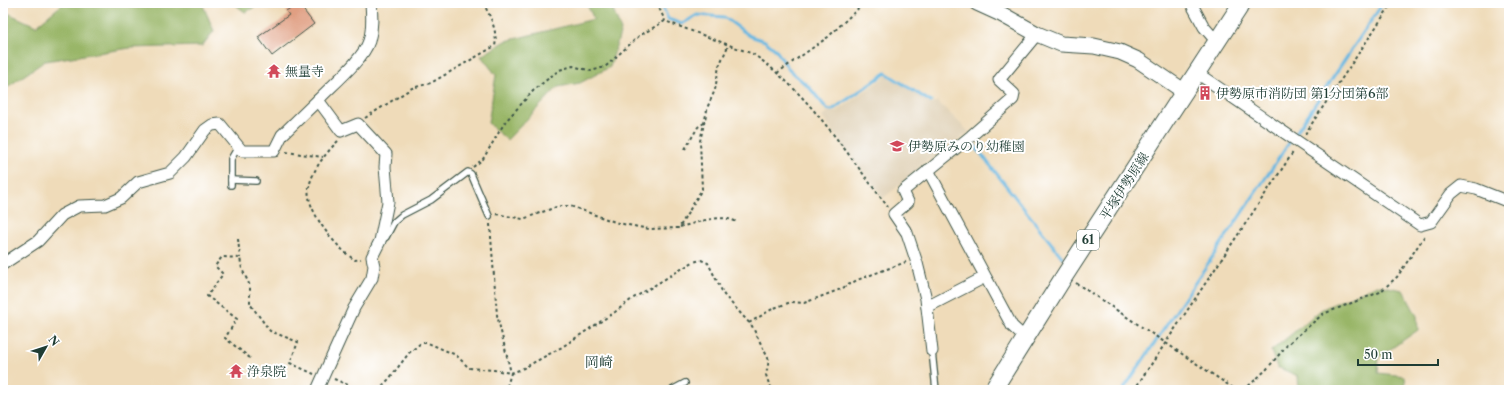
<svg xmlns="http://www.w3.org/2000/svg" width="1512" height="393" font-family="'Libre Caslon Text','Noto Serif JP',serif">
<style>
.built{fill:#decfb2}
.forest{fill:#99b668;stroke:#5c7a4e}
.lines{fill:none;stroke-linecap:round;stroke-linejoin:round}
.stream{stroke:#67b8e2;stroke-width:3}
.building{fill:#e09f82}
.lane-casing{stroke:#3e5548;stroke-width:8}
.street-casing{stroke:#3e5548;stroke-width:13}
.secondary-casing{stroke:#3e5548;stroke-width:17}
.primary-casing{stroke:#3e5548;stroke-width:19}
.path{stroke:#3e5548;stroke-width:2;stroke-dasharray:3 3;stroke-linecap:butt}
.lane{stroke:#fff;stroke-width:5.5}
.street{stroke:#fff;stroke-width:11}
.secondary{stroke:#fff;stroke-width:15}
.primary{stroke:#fff;stroke-width:17}
.labels{text-anchor:middle;stroke-width:4;stroke-linejoin:round;paint-order:stroke}
.shield{fill:#fff;stroke:#627771;stroke-width:1}
.shield-label{font-size:12px;font-weight:bold;fill:#1f3d34}
.poi-label{font-size:13px;fill:#1f3d34;stroke:#fff;text-anchor:start}
.street-label{font-size:13px;fill:#1f3d34;stroke:#fff}
.neighbourhood-label{font-size:14px;fill:#1f3d34;stroke:#fff}
</style>
<rect width="100%" height="100%" fill="#fff"/>
<filter id="ink" filterUnits="userSpaceOnUse"><feTurbulence type="fractalNoise" baseFrequency=".025" numOctaves="2"/><feDisplacementMap in="SourceGraphic" scale="8" xChannelSelector="R" yChannelSelector="G"/><feConvolveMatrix kernelMatrix="1 2 1 2 8 2 1 2 1" color-interpolation-filters="sRGB"/></filter>
<filter id="wash" filterUnits="userSpaceOnUse"><feTurbulence type="fractalNoise" baseFrequency=".012" numOctaves="4" result="noise"/><feDisplacementMap in="SourceGraphic" scale="16" xChannelSelector="R" yChannelSelector="G"/><feGaussianBlur stdDeviation="0.9" result="paint"/><feColorMatrix in="noise" values="0 0 0 0 0 0 0 0 0 0 0 0 0 0 0 0 0 1.4 0 .05"/><feComposite in="paint" operator="in"/></filter>
<g filter="url(#wash)">
<rect width="100%" height="100%" fill="#efdbb9"/>
<path class="built" d="M889,74L933,104L937,101L969,132L931,161L929,159L920,166L922,168L883,198L822,117L829,111L836,112Z"/>
<g class="forest">
<path d="M64,3H202L214,31L202,46L130,48L45,61L3,90V11L36,26Z"/>
<path d="M233,3H263L245,12Z"/>
<path d="M586,3H610L621,30L610,67L580,83L558,87L507,140L488,123L496,75L481,56L506,41L594,19Z"/>
<path d="M1377,285L1403,290L1417,316L1418,330L1379,357L1378,373L1405,376L1406,390H1299L1298,376L1277,367L1271,351L1322,309Z"/>
</g>
<g class="lines">
<g class="stream">
<path d="M661,3L668,19L682,24L697,15L724,17L750,36L765,41L776,50L789,70L809,87L827,109L832,110L886,73L931,102"/>
<path d="M971,141L1062,257"/>
<path d="M1123,390L1383,3"/>
</g>
</g>
<g id="blocks">
<path class="building" d="M298,3L314,24L272,56L258,37L289,15L286,11Z"/>
</g>
</g>
<g filter="url(#ink)">
<use href="#blocks" fill-opacity="0" stroke="#3e5548" stroke-width="1"/>
<g class="lines">
<defs>
<g id="lane">
<path d="M231,180L256,181"/>
<path d="M231,185V159L238,147"/>
<path d="M382,240L386,237L394,222L402,215L431,200L468,172L471,174L489,216"/>
<path d="M932,351L936,390"/>
<path d="M672,390L685,383"/>
</g>
<g id="street">
<path d="M1191,3L1204,27L1217,42"/>
<path d="M1197,73L1420,225L1431,222L1451,194L1461,186L1476,189L1509,202"/>
<path d="M928,170L1012,326L1026,339"/>
<path d="M3,264L38,241L62,215L79,206L105,205L121,198L138,182L170,173L186,157L205,130L212,125L220,124L242,151H274L282,135L318,100"/>
<path d="M927,307L985,277"/>
<path d="M932,351L926,299L917,263L907,233L894,214L908,202L903,191L971,136L1013,99L1014,94L999,80L1037,34"/>
<path d="M317,390L354,308L372,278L374,266L372,257L380,241L388,202L385,167L386,154L358,124L341,131L318,100C332,85 363,60 369,41C373,28 372,15 371,3"/>
</g>
<path id="secondary" d="M977,3L1001,14L1037,34L1061,44L1094,46L1120,52L1138,60L1185,92"/>
<path id="primary" d="M993,390L1065,275L1242,3"/>
</defs>
<use href="#lane" class="lane-casing"/>
<use href="#street" class="street-casing"/>
<use href="#secondary" class="secondary-casing"/>
<use href="#primary" class="primary-casing"/>
<g class="path">
<path d="M657,3L665,21"/>
<path d="M777,73L828,37L864,3"/>
<path d="M365,118L412,88L431,83L495,46C498,32 490,15 483,3"/>
<path d="M1305,134L1392,3"/>
<path d="M338,141C325,154 313,169 309,187C304,209 337,249 355,260L361,259"/>
<path d="M685,149L698,127L704,123"/>
<path d="M286,152L323,157"/>
<path d="M473,167L483,159L505,122L534,90L559,70L573,66L591,71L605,67L639,36L665,21L753,54C808,92 847,154 888,207"/>
<path d="M496,214L523,219L559,206H570L618,223L649,229L679,228L702,189L700,141L708,106L715,90L719,66L728,46"/>
<path d="M490,224L497,315L511,373L506,390"/>
<path d="M680,227C697,223 722,212 738,223"/>
<path d="M238,239L240,258"/>
<path d="M1076,283L1236,390"/>
<path d="M749,323L774,308L791,302L804,303L841,289L857,280L906,262"/>
<path d="M250,358L225,338L237,319L207,296L223,274L215,266L222,257L240,258L242,269L250,286V304L256,312L270,331L298,342L290,363L314,374"/>
<path d="M334,379L360,390"/>
<path d="M378,390L389,379L409,353L421,343H428L456,355L469,368L494,370L511,373L522,369L562,347L615,312L632,299L693,262L701,260L708,263L724,295L752,326L769,360L766,375L769,384L773,390"/>
<path d="M1134,390L1294,151"/>
<path d="M1244,390L1266,370L1288,344L1323,314L1380,292L1397,277L1426,234"/>
</g>
<use href="#lane" class="lane"/>
<use href="#street" class="street"/>
<use href="#secondary" class="secondary"/>
<use href="#primary" class="primary"/>
</g>
</g>
<defs>
<symbol id="temple-bare" viewBox="-9 -9 18 18"><path d="M0-6L5-2H3V0L6.5 2.5H4V6H1.5V3h-3V6H-4V2.5H-6.5L-3 0V-2H-5Z" fill="#d1495b" stroke="#fff" stroke-width="2.5" paint-order="stroke"/></symbol>
<symbol id="building-bare" viewBox="-9 -9 18 18"><path d="M-4-6H4V6H1V3H-1V6H-4ZM-2.5-4.3h1.7v1.8h-1.7ZM.8-4.3h1.7v1.8H.8ZM-2.5-1h1.7V.8h-1.7ZM.8-1h1.7V.8H.8Z" fill="#d1495b" stroke="#fff" stroke-width="2.5" paint-order="stroke"/></symbol>
<symbol id="school-bare" viewBox="-9 -9 18 18"><path d="M0-5L7-2L0 1L-7-2ZM-4 1L0 2.5L4 1V4Q0 6-4 4Z" fill="#d1495b" stroke="#fff" stroke-width="2.5" paint-order="stroke"/></symbol>
</defs>
<g fill-rule="evenodd">
<use href="#temple-bare" x="264" y="61" width="20" height="20"/>
<use href="#building-bare" x="1195" y="83" width="20" height="20"/>
<use href="#school-bare" x="887" y="136" width="20" height="20"/>
<use href="#temple-bare" x="226" y="361" width="20" height="20"/>
</g>
<g class="labels">
<rect class="shield" x="1077" y="230" width="22" height="20" rx="3"/>
<g class="shield-label">
<text x="1088" y="244">61</text>
</g>
<g class="poi-label">
<text x="285" y="76">無量寺</text>
<text x="1216" y="98">伊勢原市消防団 第1分団第6部</text>
<text x="908" y="151">伊勢原みのり幼稚園</text>
<text x="247" y="376">浄泉院</text>
</g>
<g class="street-label">
<text transform="translate(1124 186) rotate(-57)" y="5">平塚伊勢原線</text>
</g>
<g class="neighbourhood-label">
<text x="599" y="367">岡崎</text>
</g>
</g>
<rect width="1512" height="393" fill="none" stroke="#fff" stroke-width="16"/>
<g transform="translate(46 347) rotate(51)" stroke="#ffffff" stroke-width="3" paint-order="stroke">
<path d="M0-3L7 15L0 10L-7 15Z" fill="#1f3d34"/>
<text y="-6" font-size="11" font-weight="bold" text-anchor="middle" fill="#1f3d34">N</text>
</g>
<path d="M1358 359v6h80v-6" fill="none" stroke="#1f3d34" stroke-width="2"/>
<text x="1364" y="359" font-size="12" fill="#1f3d34" stroke="#ffffff" stroke-width="3" paint-order="stroke">50 m</text>
</svg>
